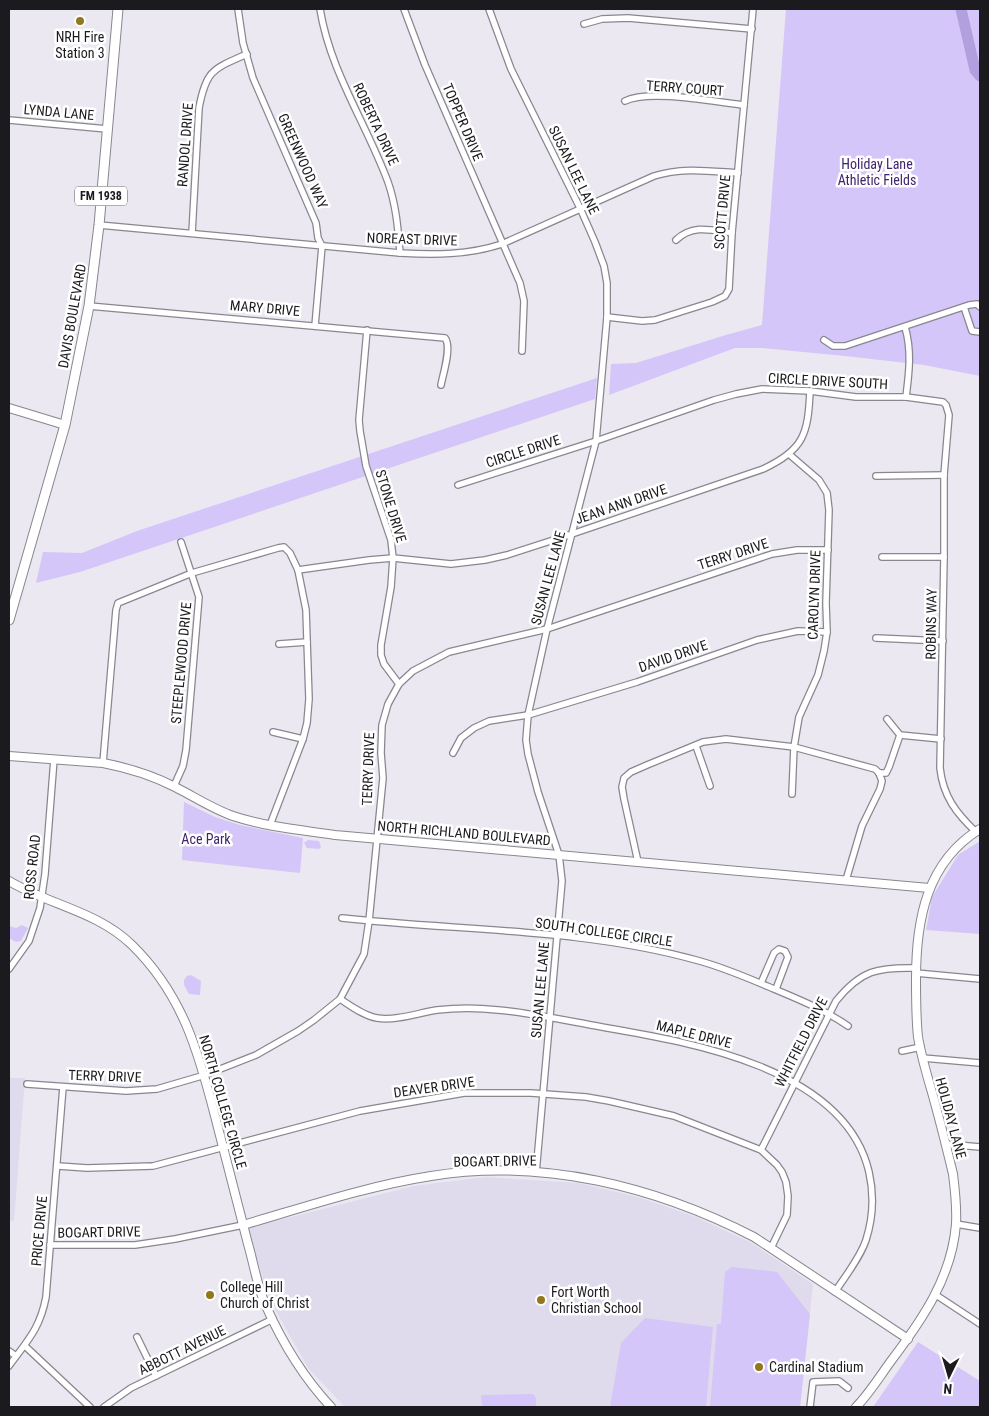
<svg xmlns="http://www.w3.org/2000/svg" width="989" height="1416" font-family="'Roboto Condensed',sans-serif">
<style>
.built{fill:#e0dbec}
.green{fill:#d4c6f8}
.lines{fill:none;stroke-linecap:round;stroke-linejoin:round}
.river{stroke:#b29fdd;stroke-width:11}
.street-casing{stroke:#88868f;stroke-width:8}
.secondary-casing{stroke:#88868f;stroke-width:10}
.primary-casing{stroke:#88868f;stroke-width:11}
.street{stroke:#fff;stroke-width:5.5}
.secondary{stroke:#fff;stroke-width:8}
.primary{stroke:#fff;stroke-width:9}
.poi-dot{fill:#94761d;stroke:#fff;stroke-width:2}
.labels{text-anchor:middle;stroke-width:5;stroke-linejoin:round;paint-order:stroke}
.shield{fill:#fff;stroke:#5f5f62;stroke-width:1}
.shield-label{font-size:12px;font-weight:bold;fill:#1b1a1e}
.poi-label{font-size:14px;fill:#1b1a1e;stroke:#fff;text-anchor:start}
.street-label{font-size:14px;fill:#1b1a1e;stroke:#fff}
.park-label{font-size:14px;fill:#41246d;stroke:#fff}
</style>
<rect width="100%" height="100%" fill="#ebe8f2"/>
<g class="built">
<path d="M9,1078H25L14,1221L9,1220Z"/>
<path d="M486,1177L579,1183L638,1197L696,1217L750,1242L813,1284L800,1407H345L308,1368L277,1313L265,1286L248,1228L413,1186Z"/>
</g>
<g class="green">
<path d="M786,9H980V376L924,365L845,356L762,348H735L609,395L611,364L636,363L726,335L762,325Z"/>
<path d="M597,378L595,399L80,572L36,583L43,552L82,553L137,531Z"/>
<path d="M184,802L215,817L240,825L303,838L300,873L182,860Z"/>
<path d="M308,840L319,841L321,847L319,849L307,848L304,843Z"/>
<path d="M980,841V934L926,930L932,897L958,855Z"/>
<path d="M22,925L28,928L21,941L16,942L9,938V926L16,928Z"/>
<path d="M191,975L201,981L200,995L189,994L184,985V980L187,976Z"/>
<path d="M732,1267L777,1272L810,1314L800,1407H710L717,1324H721L725,1272Z"/>
<path d="M645,1318L713,1327L706,1407H610L621,1343Z"/>
<path d="M918,1342L980,1381V1407H873Z"/>
<path d="M533,1394L536,1398V1407H482L481,1395Z"/>
</g>
<g class="lines">
<path class="river" d="M961,9L975,70L980,76"/>
<defs>
<g id="street">
<path d="M238,9L243,43L253,78L316,223L318,238L322,246L315,326"/>
<path d="M320,9C330,71 366,123 388,182C396,205 398,228 400,253"/>
<path d="M404,9L425,65L520,283L524,301L522,351"/>
<path d="M489,9L511,69L580,208L595,242L604,266L607,283V317L596,441L547,629L528,715L526,740L528,754L538,792L559,855L562,881L536,1173"/>
<path d="M584,24L602,19L628,18L752,29"/>
<path d="M625,101C649,89 715,102 744,105"/>
<path d="M9,120L107,129"/>
<path d="M99,225L400,253C435,255 468,255 502,244L654,176C682,167 709,171 738,173"/>
<path d="M192,233L199,108C206,70 213,69 247,54"/>
<path d="M676,240C693,224 711,230 732,233"/>
<path d="M89,306L445,338C452,347 443,374 441,385"/>
<path d="M964,307L972,331L980,332"/>
<path d="M607,317L642,321L655,320L712,302L725,296L729,289L732,233L753,9"/>
<path d="M905,327C912,351 909,373 906,397"/>
<path d="M367,330L359,420L360,431L366,466L391,540L393,558L391,587L381,645V655L384,664L399,684"/>
<path d="M824,340L833,346H845L969,305L977,304L980,307"/>
<path d="M790,455L819,480L827,493L829,510L826,603L827,632L824,651L818,675L799,717L794,747L792,794"/>
<path d="M876,476L944,475"/>
<path d="M458,485L596,441L714,400L736,394L762,389L810,391L856,397H906L943,402L946,405L949,415L944,475V557L940,768C943,796 956,813 976,832"/>
<path d="M882,557H944"/>
<path d="M298,570L369,560L393,558L451,564L485,560L507,555L572,534L763,469C804,450 808,434 810,391"/>
<path d="M876,638L943,641"/>
<path d="M279,644L307,642"/>
<path d="M887,719L900,735L941,739"/>
<path d="M273,732L303,739"/>
<path d="M696,746L710,786"/>
<path d="M453,753L461,738L474,728L489,721L528,715L637,682L757,640L798,631L827,632"/>
<path d="M103,763L116,610L118,603L192,573L278,548L284,547L290,553L298,570L306,610L309,699L307,723L303,739L270,825"/>
<path d="M879,773H886L889,767L900,735"/>
<path d="M174,786L183,766L186,750L199,597L181,542"/>
<path d="M638,862L624,799L622,787L624,778L631,772L647,765L703,742L726,739L794,747L875,769L879,773"/>
<path d="M846,880L862,826L880,789L882,781L879,773"/>
<path d="M342,918C459,931 581,928 696,960C723,967 748,978 774,989C800,1000 825,1010 848,1026"/>
<path d="M9,969L29,941L40,908L45,874L54,759"/>
<path d="M916,973L980,979"/>
<path d="M761,983L774,953L779,949L785,951L788,957L776,989"/>
<path d="M340,999C351,1006 364,1016 377,1018C396,1021 418,1013 437,1010C455,1008 479,1008 498,1010C532,1013 568,1021 602,1027C690,1042 845,1068 869,1172C874,1194 873,1218 866,1240C860,1258 846,1275 835,1292"/>
<path d="M902,1051L921,1047"/>
<path d="M923,1058L980,1063"/>
<path d="M27,1084L126,1091L157,1089L205,1075L256,1055L298,1031L314,1020L340,999L364,954L369,921L383,778L381,753L382,725L388,704L399,684L413,671L449,652L547,629L772,554L797,550H828"/>
<path d="M946,1144L980,1147"/>
<path d="M761,1150L836,1001C861,970 878,967 916,968"/>
<path d="M58,1166L87,1168L153,1166L360,1111L464,1093H531L586,1097L609,1101L674,1116L761,1150L777,1165L782,1172L786,1182L788,1196L787,1215L771,1248"/>
<path d="M956,1224L980,1228"/>
<path d="M50,1245H135L175,1239L243,1225"/>
<path d="M936,1295L980,1324"/>
<path d="M137,1337L156,1376"/>
<path d="M25,1346L90,1407"/>
<path d="M9,1351L16,1356"/>
<path d="M9,1366C27,1341 40,1329 46,1297L63,1087"/>
<path d="M104,1407L131,1388L273,1319"/>
<path d="M810,1407L813,1382L839,1381L848,1388"/>
</g>
<g id="secondary">
<path d="M9,408L65,425"/>
<path d="M9,756L103,763C129,768 152,775 175,787C195,797 213,809 233,816C266,827 302,830 335,835L929,888"/>
<path d="M9,881C49,905 97,911 132,945C182,994 198,1050 215,1116C226,1159 237,1202 248,1244C254,1264 257,1287 266,1306C282,1342 304,1378 331,1407"/>
<path d="M243,1225C305,1207 367,1186 431,1176C542,1158 655,1186 754,1237L908,1339"/>
<path d="M856,1407C869,1394 880,1376 891,1361C922,1320 952,1277 956,1224C957,1207 955,1190 953,1174C946,1145 939,1117 931,1089C926,1072 921,1054 918,1037C916,1018 916,998 916,979C916,921 926,862 980,829"/>
</g>
<path id="primary" d="M9,620L65,425L89,306L99,225L118,9"/>
</defs>
<use href="#street" class="street-casing"/>
<use href="#secondary" class="secondary-casing"/>
<use href="#primary" class="primary-casing"/>
<use href="#street" class="street"/>
<use href="#secondary" class="secondary"/>
<use href="#primary" class="primary"/>
</g>
<g class="poi-dot">
<circle cx="80" cy="21" r="5"/>
<circle cx="210" cy="1295" r="5"/>
<circle cx="541" cy="1300" r="5"/>
<circle cx="759" cy="1367" r="5"/>
</g>
<g class="labels">
<rect class="shield" x="75" y="186.5" width="52" height="19" rx="4"/>
<g class="shield-label">
<text x="101" y="200">FM 1938</text>
</g>
<g class="poi-label">
<text x="80" y="42" text-anchor="middle">NRH Fire<tspan x="80" dy="16">Station 3</tspan></text>
<text x="220" y="1292">College Hill<tspan x="220" dy="16">Church of Christ</tspan></text>
<text x="551" y="1297">Fort Worth<tspan x="551" dy="16">Christian School</tspan></text>
<text x="769" y="1372">Cardinal Stadium</text>
</g>
<g class="street-label">
<text transform="translate(685 88) rotate(4)" y="5">TERRY COURT</text>
<text transform="translate(59 112) rotate(5)" y="5">LYNDA LANE</text>
<text transform="translate(463 122) rotate(67)" y="5">TOPPER DRIVE</text>
<text transform="translate(376 124) rotate(65)" y="5">ROBERTA DRIVE</text>
<text transform="translate(185 145) rotate(-86)" y="5">RANDOL DRIVE</text>
<text transform="translate(303 161) rotate(66)" y="5">GREENWOOD WAY</text>
<text transform="translate(574 170) rotate(64)" y="5">SUSAN LEE LANE</text>
<text transform="translate(722 212) rotate(-85)" y="5">SCOTT DRIVE</text>
<text transform="translate(412 239) rotate(2)" y="5">NOREAST DRIVE</text>
<text transform="translate(265 308) rotate(5)" y="5">MARY DRIVE</text>
<text transform="translate(72 316) rotate(-80)" y="5">DAVIS BOULEVARD</text>
<text transform="translate(828 381) rotate(3)" y="5">CIRCLE DRIVE SOUTH</text>
<text transform="translate(523 451) rotate(-18)" y="5">CIRCLE DRIVE</text>
<text transform="translate(621 504) rotate(-19)" y="5">JEAN ANN DRIVE</text>
<text transform="translate(391 506) rotate(73)" y="5">STONE DRIVE</text>
<text transform="translate(733 554) rotate(-18)" y="5">TERRY DRIVE</text>
<text transform="translate(548 578) rotate(-75)" y="5">SUSAN LEE LANE</text>
<text transform="translate(814 595) rotate(-88)" y="5">CAROLYN DRIVE</text>
<text transform="translate(931 624) rotate(-89)" y="5">ROBINS WAY</text>
<text transform="translate(673 656) rotate(-19)" y="5">DAVID DRIVE</text>
<text transform="translate(181 663) rotate(-85)" y="5">STEEPLEWOOD DRIVE</text>
<text transform="translate(368 769) rotate(-88)" y="5">TERRY DRIVE</text>
<text transform="translate(464 833) rotate(5)" y="5">NORTH RICHLAND BOULEVARD</text>
<text transform="translate(32 867) rotate(-84)" y="5">ROSS ROAD</text>
<text transform="translate(604 932) rotate(8)" y="5">SOUTH COLLEGE CIRCLE</text>
<text transform="translate(540 990) rotate(-85)" y="5">SUSAN LEE LANE</text>
<text transform="translate(694 1034) rotate(14)" y="5">MAPLE DRIVE</text>
<text transform="translate(801 1042) rotate(-63)" y="5">WHITFIELD DRIVE</text>
<text transform="translate(105 1076) rotate(2)" y="5">TERRY DRIVE</text>
<text transform="translate(434 1087) rotate(-8)" y="5">DEAVER DRIVE</text>
<text transform="translate(223 1102) rotate(74)" y="5">NORTH COLLEGE CIRCLE</text>
<text transform="translate(951 1118) rotate(75)" y="5">HOLIDAY LANE</text>
<text transform="translate(495 1161) rotate(-1)" y="5">BOGART DRIVE</text>
<text transform="translate(39 1231) rotate(-85)" y="5">PRICE DRIVE</text>
<text transform="translate(99 1232) rotate(-1)" y="5">BOGART DRIVE</text>
<text transform="translate(182 1350) rotate(-26)" y="5">ABBOTT AVENUE</text>
</g>
<g class="park-label">
<text x="877" y="169">Holiday Lane<tspan x="877" dy="16">Athletic Fields</tspan></text>
<text x="206" y="844">Ace Park</text>
</g>
</g>
<rect width="989" height="1416" fill="none" stroke="#1b1a1e" stroke-width="20"/>
<g transform="translate(949 1376) rotate(185)" stroke="#ffffff" stroke-width="4" paint-order="stroke">
<path d="M0-4L9 19L0 12L-9 19Z" fill="#1b1a1e"/>
<text y="-8" font-size="14" font-weight="bold" text-anchor="middle" fill="#1b1a1e">N</text>
</g>
</svg>
